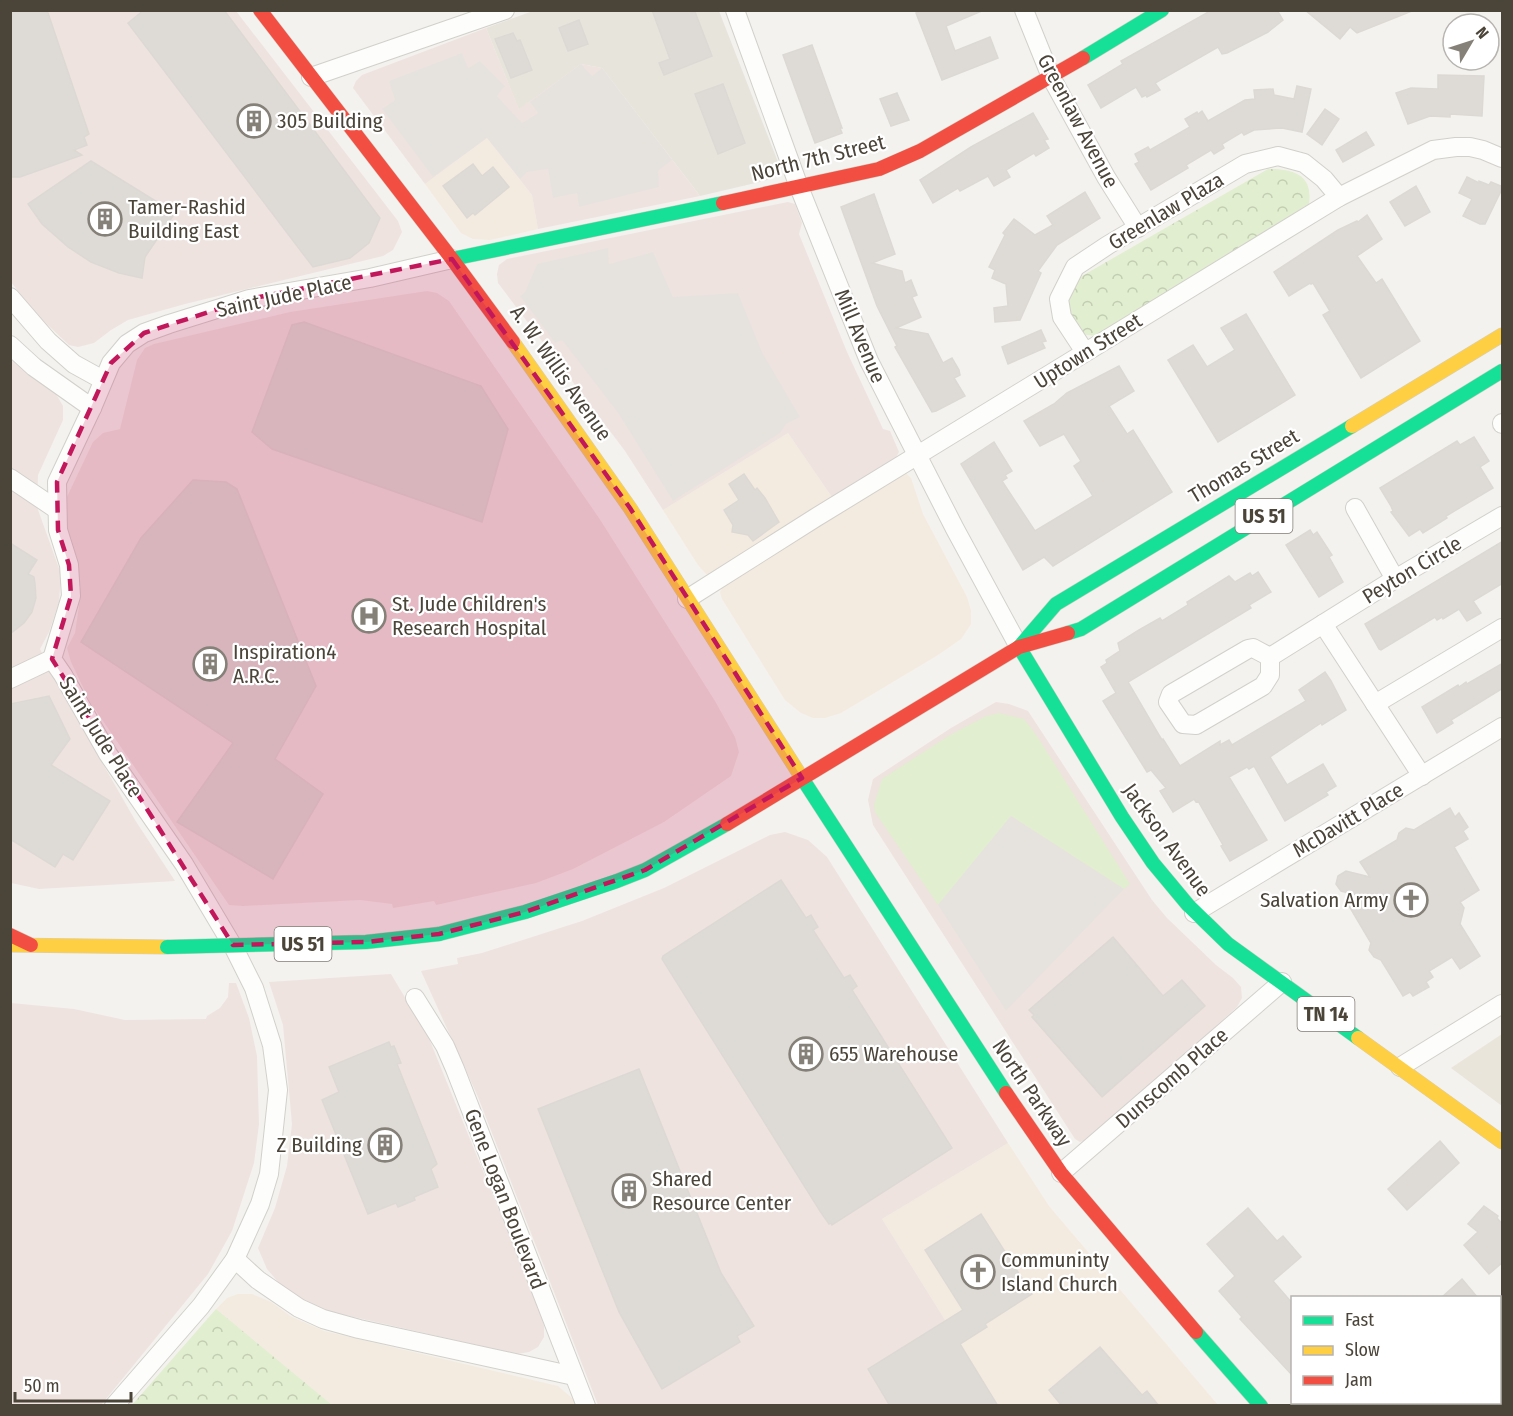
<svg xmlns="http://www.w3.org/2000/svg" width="1513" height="1416" font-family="'Fira Sans Condensed',sans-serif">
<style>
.residential{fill:#e7e4dc}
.commercial{fill:#f3ebdf}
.education{fill:#eae5da}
.medical{fill:#eee3df}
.grass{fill:#e1eecf}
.park{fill:url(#park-crowns)}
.parking{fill:#e6e3df}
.building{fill:#dedbd6;stroke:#dcd9d4;stroke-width:1.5}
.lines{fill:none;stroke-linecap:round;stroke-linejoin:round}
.street-casing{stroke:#d2d0cb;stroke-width:20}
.fast-casing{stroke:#d3cfc5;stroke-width:15}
.slow-casing{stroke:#d3cfc5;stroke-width:15}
.jam-casing{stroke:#d3cfc5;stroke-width:15}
.street{stroke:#fdfdfc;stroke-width:18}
.fast{stroke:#16e098;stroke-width:14}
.slow{stroke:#ffcf43;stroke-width:14}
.jam{stroke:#f24e42;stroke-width:14}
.fast-bridge-casing{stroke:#d6cebb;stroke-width:15;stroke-linecap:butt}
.fast-bridge{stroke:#16e098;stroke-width:14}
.marked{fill:#c2185b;fill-opacity:0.2;stroke:#c2185b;stroke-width:4.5;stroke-dasharray:12 8;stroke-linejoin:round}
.labels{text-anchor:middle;stroke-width:4.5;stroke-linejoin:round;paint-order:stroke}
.shield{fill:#fff;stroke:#817c74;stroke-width:1.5}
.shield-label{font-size:20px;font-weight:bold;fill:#4b4439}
.poi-label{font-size:21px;fill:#4b4439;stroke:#fff;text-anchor:start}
.street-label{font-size:21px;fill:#4b4439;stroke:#fff}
</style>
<defs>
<pattern id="park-crowns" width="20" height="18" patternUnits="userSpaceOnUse" patternTransform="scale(1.5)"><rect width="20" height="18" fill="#e1eecf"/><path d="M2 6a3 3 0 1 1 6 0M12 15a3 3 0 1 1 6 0" fill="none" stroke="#c3cdb2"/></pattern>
</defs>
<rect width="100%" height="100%" fill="#f4f2ee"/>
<path class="residential" d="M533,11H719L778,162V170L772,179L700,196L602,68L581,64L519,110L486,28Z"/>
<g class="commercial">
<path d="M487,138L532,195L538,229L490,240L473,239L461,233L425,184Z"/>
<path d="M788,433L834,500L715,576L706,574L698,565L663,510Z"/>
<path d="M907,474L911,478L923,514L967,597L971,611V624L961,639L938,655L841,713L825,718H813L801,713L785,700L722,599L720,592L724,584L898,476Z"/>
<path d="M1008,1143L1049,1206L1218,1405H998L882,1219Z"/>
<path d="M238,1294H252L271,1302L292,1317L324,1331L558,1386L573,1399L576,1405H332L216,1309L227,1298Z"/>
</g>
<path class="education" d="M1502,1034V1106L1451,1068Z"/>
<g class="medical">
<path d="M11,11H236L398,221L402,232L393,250L383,256L185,304L128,320L111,330L94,343L78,347L69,345L34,312L11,282Z"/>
<path d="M486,28L519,109L581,64L602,68L700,196L538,229L532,195L487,138L425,184L353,88L356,81L362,75Z"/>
<path d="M788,202L795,204L802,223L799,234L847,352L883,429L890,431L899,452L894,461L834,500L788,433L663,510L625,451L498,283L497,274L499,265L507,259Z"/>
<path d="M427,291L437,293L449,301L599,518L715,701L735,737L739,752L731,776L664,822L573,869L536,883L436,905L434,901L393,908L392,904L360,900L243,906L229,905L90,702L71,662L67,648L75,633L80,599L77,558L65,526L66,499L93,442L103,433L120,429L137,360L145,348L154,344L290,312Z"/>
<path d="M10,354L56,394L63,406V420L38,475L37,507L61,574L59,602L49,632L40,649L61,691L135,820L175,881L39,889L11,883Z"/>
<path d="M996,702L1009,704L1028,711L1152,900L1167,918L1216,965L1233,978L1241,987L1242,998L1237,1007L1091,1139L1080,1142L1075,1139L873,825L868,800L873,779L951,728Z"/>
<path d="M785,832L808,840L827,857L1008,1143L882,1219L998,1405H598L478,1097L421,971L458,964L457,958L482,953L582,921L664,888L770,835Z"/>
<path d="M391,974L428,1036L538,1306L544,1326V1337L538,1347L529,1352L517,1354L332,1312L304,1302L279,1283L267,1269L258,1248L275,1208L287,1166L292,1124L283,1025L269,982Z"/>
<path d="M229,983H236L249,1018L257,1056L259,1124L254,1163L232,1231L208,1274L101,1405H11V1003L74,1009L125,1020L206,1019L207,1016L220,1008L228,997Z"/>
</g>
<path class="grass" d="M999,713L1024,719L1037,736L1130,884L1124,889L1011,816L938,905L875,812L874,805L882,779L950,735L986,716Z"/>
<g class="park">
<path d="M1268,169C1294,169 1313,175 1309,204L1096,336L1079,334C1064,305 1064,303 1082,276Z"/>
<path d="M216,1309L332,1405H132Z"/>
</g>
<g class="parking">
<path d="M462,53L468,68L480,61L505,86L497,96L522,123L538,113L530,102L581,64L592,76L602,68L672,160L658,171L659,187L579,207L577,193L553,198L548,169L527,172L520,179L487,138L433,177L382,109L395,100L389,81Z"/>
<path d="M608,248L609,264L653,252L673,297L738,293L762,352L800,417L786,424L780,433L673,501L618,413L562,340L555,343L520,296L525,292L537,264Z"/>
<path d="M1011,816L1124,889L1006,1011L938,905Z"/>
</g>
<g class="building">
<path d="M10,10H47L89,134L84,137L87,145L74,150L82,155L20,177H10Z"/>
<path d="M144,10H224L380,218L369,243L350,258L313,267L128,23Z"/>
<path d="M652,10H690L691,13L695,12L712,56L664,75L659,63L670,59Z"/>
<path d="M923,10H984L946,26L955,51L990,37L998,58L942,80L916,13Z"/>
<path d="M1212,10H1277L1283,20L1268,32L1227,53L1222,54L1218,47L1155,83L1160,90L1147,97L1146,95L1142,97L1136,87L1101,108L1088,85L1123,64L1121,61Z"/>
<path d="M1305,10H1412V11L1357,33L1350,27L1340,39Z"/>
<path d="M579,20L588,44L568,51L559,28Z"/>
<path d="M513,33L517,41L520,40L532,70L511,78L495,39Z"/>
<path d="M812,45L842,128H840L842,133L815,143L783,55Z"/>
<path d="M1438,75L1484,76L1482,116L1450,114V117L1430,116L1408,124L1396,93L1411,88L1438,89Z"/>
<path d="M723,84L745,143L718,154L695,94Z"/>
<path d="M1297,86L1311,89L1302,132L1282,128L1254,130L1244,135L1242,132L1222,144L1224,148L1214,154L1211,150L1186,165L1188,168L1151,190L1135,164L1139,162L1135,154L1148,147L1150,150L1190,127L1185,119L1197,112L1198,114L1202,111L1208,121L1245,100L1255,99L1254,90L1273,89L1274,95L1294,99Z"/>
<path d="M897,93L909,120L891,126L880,99Z"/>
<path d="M1325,109L1339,119L1322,145L1307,134Z"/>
<path d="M1033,113L1048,139L1044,140L1049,148L1036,156L1034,153L1006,170L1010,177L994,186L988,176L960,191L958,188L933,203L920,180L971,147Z"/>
<path d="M1366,132L1374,145L1343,162L1336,150Z"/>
<path d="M91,161L175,213L145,257L142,278L119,273L91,262L68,247L42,224L28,204Z"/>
<path d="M473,164L482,176L493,167L509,187L475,215L473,213L467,218L443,186Z"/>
<path d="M1467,177L1479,183V181L1489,185L1491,182L1503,187L1485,224H1480L1463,216L1472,199L1459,193Z"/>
<path d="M1416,186L1430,212L1405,226L1390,202Z"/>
<path d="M1085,192L1100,218L1057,245L1038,271L1041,273L1020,320L995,322L994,308L1008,306L1006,284L992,278L995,270L989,267L1005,235L1003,233L1014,219L1035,235L1053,225L1047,216Z"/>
<path d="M874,194L895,254L872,263L902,271L905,283L911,280L917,295L912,297L921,317L896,328L928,334L943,363L952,358L959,370L960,375L954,378L965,396L936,411L932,412L895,347L897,346L877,306L841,207Z"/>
<path d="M1367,215L1382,239L1357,256L1376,283L1382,279L1420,341L1361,378L1323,315L1330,311L1313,283L1311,284L1310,283L1289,296L1274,272L1338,230L1357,221L1358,222Z"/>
<path d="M1246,314L1295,395L1218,442L1168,360L1193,345L1207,367L1235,350L1221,328Z"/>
<path d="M304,322L481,386L508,429L482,522L272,449L252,432L292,325Z"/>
<path d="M1041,330L1046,341L1042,342L1045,348L1008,364L1002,347Z"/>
<path d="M1119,366L1134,391L1109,406L1127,434L1133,430L1172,492L1053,566L1044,557L1023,570L961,464L994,442L1012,471L1005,475L1007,478L1002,481L1035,531L1093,496L1074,466L1081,461L1064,434L1040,446L1024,421L1054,404L1067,393Z"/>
<path d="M1474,437L1489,461L1480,467L1493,488L1446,516L1447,518L1426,531L1423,533L1420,529L1409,536L1391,512L1393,511L1391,506L1380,488L1457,441L1460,445Z"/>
<path d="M744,474L755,490L757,488L765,498L779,522L753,541L748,535L732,532L733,525L724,510L739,500L729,484Z"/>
<path d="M193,480L226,482L237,489L316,686L275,759L323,794L273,879L177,822L233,743L81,642L141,538Z"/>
<path d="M1310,530L1313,535L1317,532L1332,555L1329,557L1343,582L1319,597L1286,545Z"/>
<path d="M1503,541V583L1473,601L1481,613L1467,621L1459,609L1443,619L1442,617L1437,620L1435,617L1381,650L1379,649L1365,624Z"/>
<path d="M10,543L37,560L28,574L34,577L35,584L36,598L32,612L24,623L10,634Z"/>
<path d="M1258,572L1271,592L1249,605L1251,608L1128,682L1156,730L1162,740L1163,739L1180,766L1220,741V745L1229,740L1232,745L1306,701L1299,690L1325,672L1331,681L1346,710L1322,725L1321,723L1270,757L1287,785L1323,764L1336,786L1326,792L1328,795L1285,821L1254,766L1249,769L1247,767L1229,777L1267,840L1230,861L1221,846L1223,845L1198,801L1196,802L1194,799L1173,812L1160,791L1166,788L1151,770L1147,772L1103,701L1116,693L1101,667L1107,663L1106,660L1120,651L1118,643L1139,630L1160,618L1162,621L1188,605L1187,602L1229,576L1235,582L1250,573L1252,576Z"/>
<path d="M1503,663V688L1451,720L1453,723L1437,733L1422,707L1458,685L1459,687L1466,682L1467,684Z"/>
<path d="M49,696L70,739L51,765L110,801L73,860L63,854L55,867L10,839V704Z"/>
<path d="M1450,808L1455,817L1459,813L1468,827L1463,831L1468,839L1454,847L1479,890L1460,902L1464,908L1460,924L1480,956L1460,969L1452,957L1429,971L1433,977L1426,982L1429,987L1413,996L1410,992L1403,996L1381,960L1374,957L1369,950L1371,943L1349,906L1365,897L1341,891L1336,884L1338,876L1346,871L1370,877L1360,862L1397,840L1399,833L1406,828L1414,830Z"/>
<path d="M781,880L806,918L811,915L818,927L813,930L844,978L850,975L857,986L852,990L952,1148L832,1225L831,1223L829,1224L820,1211L662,959L663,956Z"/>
<path d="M1113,937L1163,996L1182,980L1205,1006L1102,1097L1032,1017L1034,1015L1029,1010Z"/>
<path d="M389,1042L391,1047L394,1046L401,1063L397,1064L437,1164L431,1169L438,1187L414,1197L415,1200L398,1207L396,1203L368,1214L322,1100L339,1092L329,1067Z"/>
<path d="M639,1069L721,1273L754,1326L737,1336L740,1342L662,1389L619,1312L538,1109Z"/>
<path d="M1440,1141L1459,1163L1407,1210L1388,1189Z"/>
<path d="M1484,1206L1498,1216L1497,1218L1503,1225V1262L1489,1274L1464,1245L1478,1232L1468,1224Z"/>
<path d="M1248,1208L1277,1241L1283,1236L1301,1257L1273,1281L1293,1304V1376L1240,1319L1242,1317L1219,1291L1235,1276L1207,1244Z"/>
<path d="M981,1214L1032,1294L985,1324L987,1327L960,1344L998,1406H890L868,1369L963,1310L925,1250Z"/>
<path d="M1462,1279L1478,1298H1441Z"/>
<path d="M1100,1347L1142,1395L1147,1391L1159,1406H1062L1049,1390Z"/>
</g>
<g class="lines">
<defs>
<g id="street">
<path d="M735,10L799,187L869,361L955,529L1019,647"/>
<path d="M1024,10L1051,77L1106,177L1138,228"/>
<path d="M311,77L505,10"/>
<path d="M10,297L48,341L74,364L103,380"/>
<path d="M10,345L34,367L92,408"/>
<path d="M1085,352L1062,317L1059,299L1075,267L1108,245L1245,164L1278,156L1304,163L1324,179L1339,197"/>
<path d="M1502,423V424"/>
<path d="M10,478L56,509"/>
<path d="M1355,508L1395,579"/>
<path d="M687,599L815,518L1339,197L1433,150L1456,147H1470L1483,150L1502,158"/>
<path d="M1323,624L1422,776"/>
<path d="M1253,648L1270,657V675L1263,686L1196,725L1183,724L1168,702L1171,694L1248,649Z"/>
<path d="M1270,657L1395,579L1502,516"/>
<path d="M10,679L52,659"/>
<path d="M1375,704L1502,628"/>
<path d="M1194,913L1502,727"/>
<path d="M415,998L445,1046L455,1069L586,1406"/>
<path d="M1400,1067L1502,1004"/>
<path d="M1061,1173L1282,982"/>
<path d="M235,1259L258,1280L299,1308L323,1319L359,1329L574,1376"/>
<path d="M114,1406L201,1306L235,1259L260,1204L269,1174L278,1090L272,1045L254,988L234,948L184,864L108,754L63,675L52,659L71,596L69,565L58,530L57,482L92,408L111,363L127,344L144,333L169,324L249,299L370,278L452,259"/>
</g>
<g id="fast">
<path d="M1083,58L1162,10"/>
<path d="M452,259L723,203"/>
<path d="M1068,633L1081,629L1502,371"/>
<path d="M1019,647L1122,817L1153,863L1188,905L1228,944L1358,1038"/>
<path d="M1019,647L1056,604L1352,426"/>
<path d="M802,778L1006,1093"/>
<path d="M439,934L525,912L617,881L645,870L727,824"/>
<path d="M1196,1332L1261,1406"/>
<path d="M1423,1406L1428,1402"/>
</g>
<g id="slow">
<path d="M513,342L630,508L802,778"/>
<path d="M1352,426L1502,335"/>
<path d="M10,945L167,947"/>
<path d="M1358,1038L1502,1142"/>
<path d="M1500,1357L1502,1355"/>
</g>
<g id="jam">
<path d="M260,10L452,259L513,342"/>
<path d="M723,203L879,169L920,151L1083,58"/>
<path d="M727,824L1019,647L1068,633"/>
<path d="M10,935L31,945"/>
<path d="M1006,1093L1061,1173L1196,1332"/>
</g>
</defs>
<use href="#street" class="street-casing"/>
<use href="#fast" class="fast-casing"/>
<use href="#slow" class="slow-casing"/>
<use href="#jam" class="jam-casing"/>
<use href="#street" class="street"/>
<use href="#fast" class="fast"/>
<use href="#slow" class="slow"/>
<use href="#jam" class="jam"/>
<defs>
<path id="fast-bridge" d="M167,947L366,942L439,934"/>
</defs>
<use href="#fast-bridge" class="fast-bridge-casing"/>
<use href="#fast-bridge" class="fast-bridge"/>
</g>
<path class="marked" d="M452,259L630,508L802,778L645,870L525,912L439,934L366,942L233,945L52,659L71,596L69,565L58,530L57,482L111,363L144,333L249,299Z"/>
<defs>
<symbol id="building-ring" viewBox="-11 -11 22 22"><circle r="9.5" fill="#fff" stroke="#868178" stroke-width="1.5"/><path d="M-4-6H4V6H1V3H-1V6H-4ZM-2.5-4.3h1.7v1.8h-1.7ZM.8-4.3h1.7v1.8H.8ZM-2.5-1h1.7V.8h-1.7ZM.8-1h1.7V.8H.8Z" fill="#868178"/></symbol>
<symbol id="hospital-ring" viewBox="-11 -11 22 22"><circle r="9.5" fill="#fff" stroke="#868178" stroke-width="1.5"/><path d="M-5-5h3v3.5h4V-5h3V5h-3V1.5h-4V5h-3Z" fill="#868178"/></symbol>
<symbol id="church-ring" viewBox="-11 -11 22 22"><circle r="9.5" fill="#fff" stroke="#868178" stroke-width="1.5"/><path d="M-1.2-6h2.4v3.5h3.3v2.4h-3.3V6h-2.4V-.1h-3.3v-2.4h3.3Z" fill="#868178"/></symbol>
</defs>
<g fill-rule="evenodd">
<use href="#building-ring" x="235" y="102" width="38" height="38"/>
<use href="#building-ring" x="86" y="200" width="38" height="38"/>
<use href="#hospital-ring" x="350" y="597" width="38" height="38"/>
<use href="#building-ring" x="191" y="645" width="38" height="38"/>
<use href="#church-ring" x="1392" y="881" width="38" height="38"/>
<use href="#building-ring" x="787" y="1035" width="38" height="38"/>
<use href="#building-ring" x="366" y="1126" width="38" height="38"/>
<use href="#building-ring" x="610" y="1172" width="38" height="38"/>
<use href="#church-ring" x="959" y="1253" width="38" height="38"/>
</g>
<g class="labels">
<g class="shield">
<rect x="1235.5" y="499" width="57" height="34" rx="4.5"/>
<rect x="274.5" y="927" width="57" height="34" rx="4.5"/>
<rect x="1297.5" y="997" width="57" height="34" rx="4.5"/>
</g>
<g class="shield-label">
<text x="1264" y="523">US 51</text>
<text x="303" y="951">US 51</text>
<text x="1326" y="1021">TN 14</text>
</g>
<g class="poi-label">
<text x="277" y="128">305 Building</text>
<text x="128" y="214">Tamer-Rashid<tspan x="128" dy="24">Building East</tspan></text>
<text x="392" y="611">St. Jude Children's<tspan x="392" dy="24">Research Hospital</tspan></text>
<text x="233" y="659">Inspiration4<tspan x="233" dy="24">A.R.C.</tspan></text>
<text x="1388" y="907" text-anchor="end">Salvation Army</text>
<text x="829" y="1061">655 Warehouse</text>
<text x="362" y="1152" text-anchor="end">Z Building</text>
<text x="652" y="1186">Shared<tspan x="652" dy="24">Resource Center</tspan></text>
<text x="1001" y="1267">Communinty<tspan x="1001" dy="24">Island Church</tspan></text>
</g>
<g class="street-label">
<text transform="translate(1078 121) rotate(62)" y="7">Greenlaw Avenue</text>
<text transform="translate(818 158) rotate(-14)" y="7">North 7th Street</text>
<text transform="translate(1166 211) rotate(-31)" y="7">Greenlaw Plaza</text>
<text transform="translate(284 296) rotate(-12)" y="7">Saint Jude Place</text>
<text transform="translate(860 336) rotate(67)" y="7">Mill Avenue</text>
<text transform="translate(1088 351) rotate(-32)" y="7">Uptown Street</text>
<text transform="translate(561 373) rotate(55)" y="7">A. W. Willis Avenue</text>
<text transform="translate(1244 466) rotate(-31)" y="7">Thomas Street</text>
<text transform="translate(1412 570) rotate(-31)" y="7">Peyton Circle</text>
<text transform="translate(101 737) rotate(58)" y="7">Saint Jude Place</text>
<text transform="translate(1348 820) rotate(-31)" y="7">McDavitt Place</text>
<text transform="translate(1167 840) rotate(54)" y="7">Jackson Avenue</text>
<text transform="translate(1172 1078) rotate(-41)" y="7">Dunscomb Place</text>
<text transform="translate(1032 1093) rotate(56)" y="7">North Parkway</text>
<text transform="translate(505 1199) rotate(69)" y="7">Gene Logan Boulevard</text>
</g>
</g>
<rect width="1513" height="1416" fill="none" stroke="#4b4439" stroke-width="24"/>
<rect x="1291" y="1296" width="210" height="108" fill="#ffffff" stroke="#b7b4b0" stroke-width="1.5"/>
<rect x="1303" y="1316" width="30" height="9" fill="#16e098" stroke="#b7b4b0" stroke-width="1.5"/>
<text x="1345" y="1326" font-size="18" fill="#4b4439">Fast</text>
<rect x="1303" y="1346" width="30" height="9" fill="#ffcf43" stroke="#b7b4b0" stroke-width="1.5"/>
<text x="1345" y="1356" font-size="18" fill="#4b4439">Slow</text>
<rect x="1303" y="1376" width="30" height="9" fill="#f24e42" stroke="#b7b4b0" stroke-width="1.5"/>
<text x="1345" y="1386" font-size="18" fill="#4b4439">Jam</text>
<g transform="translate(1471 42) rotate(51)"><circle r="28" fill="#ffffff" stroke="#b7b4b0" stroke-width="1.5"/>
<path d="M0-4.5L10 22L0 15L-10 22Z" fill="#868178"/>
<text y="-9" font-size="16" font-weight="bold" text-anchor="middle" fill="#4b4439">N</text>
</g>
<path d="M15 1392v9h116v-9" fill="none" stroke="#4b4439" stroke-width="3"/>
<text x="24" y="1392" font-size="18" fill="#4b4439" stroke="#ffffff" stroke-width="4.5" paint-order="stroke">50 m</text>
</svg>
